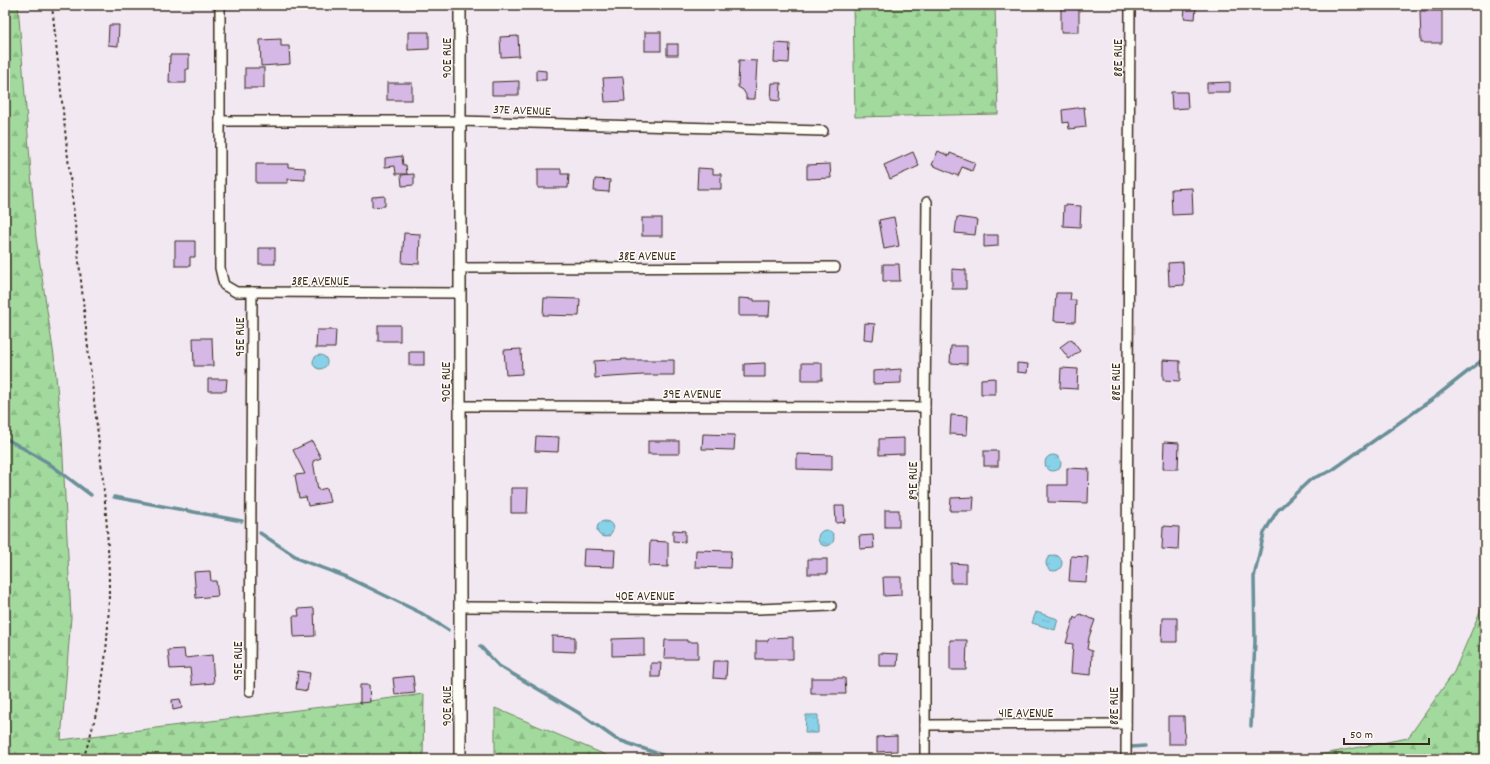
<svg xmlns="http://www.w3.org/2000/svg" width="1490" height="764" font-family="Dekko,sans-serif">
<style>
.forest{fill:url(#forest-firs);stroke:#6e825e}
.water{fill:url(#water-ripples);stroke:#698f97}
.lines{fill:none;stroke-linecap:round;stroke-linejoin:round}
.stream{stroke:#698f97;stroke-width:3.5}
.building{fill:#d5b8e6;stroke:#3b2a1e}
.minor-casing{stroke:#3b2a1e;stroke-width:12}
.tertiary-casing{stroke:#3b2a1e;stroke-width:14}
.path{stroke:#3b2a1e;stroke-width:2;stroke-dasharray:3 3;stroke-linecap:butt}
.minor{stroke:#fdfcf7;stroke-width:9}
.tertiary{stroke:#fdfcf7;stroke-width:11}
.labels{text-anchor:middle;stroke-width:3;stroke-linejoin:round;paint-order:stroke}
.street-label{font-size:13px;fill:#3b2a1e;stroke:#fdfcf7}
</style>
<defs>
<pattern id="forest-firs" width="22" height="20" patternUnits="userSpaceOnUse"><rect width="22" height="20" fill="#a2da9e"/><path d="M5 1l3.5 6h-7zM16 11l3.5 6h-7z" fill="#8cbb88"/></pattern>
<pattern id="water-ripples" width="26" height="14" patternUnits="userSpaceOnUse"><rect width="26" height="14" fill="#87d2e8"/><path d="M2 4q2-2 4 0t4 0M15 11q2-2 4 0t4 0" fill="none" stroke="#75b4c7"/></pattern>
</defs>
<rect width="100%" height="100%" fill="#f1e8f2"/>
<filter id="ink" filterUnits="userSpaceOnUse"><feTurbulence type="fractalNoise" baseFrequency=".025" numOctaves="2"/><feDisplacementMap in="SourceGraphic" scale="8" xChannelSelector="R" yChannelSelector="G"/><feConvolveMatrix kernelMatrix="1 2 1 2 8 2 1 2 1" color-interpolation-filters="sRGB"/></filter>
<g filter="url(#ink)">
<g class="forest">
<path d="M5,5H18L36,238L54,356L62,437L71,617L61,740L424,694L423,759H5Z"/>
<path d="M853,5H995L998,114L855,117Z"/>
<path d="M1485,600V759H1297L1408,738L1454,672Z"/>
<path d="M495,708L615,759H495Z"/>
</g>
<g class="water">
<circle cx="320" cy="362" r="7"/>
<circle cx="1053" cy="463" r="8"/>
<circle cx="605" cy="529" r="8"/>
<circle cx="826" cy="538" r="8"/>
<circle cx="1054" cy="563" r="8"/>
<path d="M1036,612L1058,619L1055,630L1032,623Z"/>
<path d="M806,715H818V733H805Z"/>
</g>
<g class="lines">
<g class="stream">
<path d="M5,438L47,462L91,495"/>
<path d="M114,497L242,521"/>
<path d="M260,533L301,560L347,577L421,613L448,630"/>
<path d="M480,646L499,666L579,713L616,739L673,759"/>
<path d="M1251,726L1255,641L1254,577L1264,533L1277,511L1311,479L1331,471L1434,398L1485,358"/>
<path d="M1131,747L1145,746"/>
</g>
</g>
<g class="building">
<rect x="1061" y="5" width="18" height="27"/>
<path d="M1185,8H1196L1195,19L1184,18Z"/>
<path d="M1420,11H1442V43H1421Z"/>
<path d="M109,25H119L118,46L108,45Z"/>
<path d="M408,32H429V49L408,50Z"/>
<rect x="645" y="32" width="16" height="19"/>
<path d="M518,36L519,56L501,57L500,37Z"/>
<path d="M281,39V46H289L290,64L261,66L260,40Z"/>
<path d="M775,43L790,44L789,63L774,62Z"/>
<rect x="667" y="44" width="11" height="11"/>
<path d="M170,55H189V69H186V83H169Z"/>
<path d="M739,60L757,61L755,99H746V95L743,90L738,87Z"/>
<rect x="245" y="68" width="19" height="20"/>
<path d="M536,70L546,71V80H536Z"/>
<path d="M623,77L625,101L605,102L603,78Z"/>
<path d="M519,81V95H492V82Z"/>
<path d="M1230,82V92H1207V83Z"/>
<rect x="387" y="83" width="25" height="17"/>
<path d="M772,83H781L780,101L771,100Z"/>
<path d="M1171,92H1187L1188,108L1172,109Z"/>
<path d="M1084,107L1086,127L1069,129L1068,122L1063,123L1062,110Z"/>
<path d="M938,151L949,156L950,153L975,163L972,171L962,167L958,176L932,165Z"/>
<path d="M913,152L919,166L890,179L884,165Z"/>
<path d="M402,156L403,165H406L407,174H396L395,166L385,167V158Z"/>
<path d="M256,164H288V167L305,168V180L288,179V183H256Z"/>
<path d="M830,164L831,178L807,179V165Z"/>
<path d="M698,168L713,169V174H721V189H697Z"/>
<path d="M538,169H561V174H569L568,188H538Z"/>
<path d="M414,174V185L402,186L401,175Z"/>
<path d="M595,179L610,180L609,192L594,191Z"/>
<path d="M1192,188L1193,214L1172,215L1171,189Z"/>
<path d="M385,196V206L372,207V197Z"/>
<path d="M1064,205L1081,206L1080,227L1063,226Z"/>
<path d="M894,217L899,246L884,249L879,220Z"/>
<path d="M957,217L977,220L975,235L955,233Z"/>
<rect x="642" y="218" width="20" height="18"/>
<path d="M404,233L420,234L419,264L402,263Z"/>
<path d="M984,235H998V246L984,247Z"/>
<path d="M175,241H195V257H190V266H175Z"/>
<rect x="259" y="248" width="16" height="16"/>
<path d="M1183,262L1184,285L1169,286L1168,263Z"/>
<path d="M883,264H899L900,281H883Z"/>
<path d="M952,269L966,270V289H952Z"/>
<path d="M1056,293H1071L1070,300H1076L1075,322L1054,321Z"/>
<path d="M544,298L580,299L579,316L543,315Z"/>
<path d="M739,298L754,299V301H770L769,316H739Z"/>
<path d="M865,323L875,324L873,340L864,339Z"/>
<rect x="378" y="325" width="22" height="16"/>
<path d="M317,330H336L335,348H316Z"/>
<path d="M193,338H212L213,366H194Z"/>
<path d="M1071,339L1080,351L1069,359L1060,347Z"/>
<path d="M951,346H967V364L950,363Z"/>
<path d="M521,349L522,374L506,375L504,350Z"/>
<rect x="409" y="352" width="15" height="13"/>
<path d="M627,359V360H674V375H643L595,378L594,361Z"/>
<path d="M1163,360L1180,361V381L1163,380Z"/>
<path d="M765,363V377H744V364Z"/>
<rect x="802" y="363" width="20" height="17"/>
<path d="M1017,363L1028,364L1027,373L1017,372Z"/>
<path d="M1061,368L1078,369L1077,389L1060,388Z"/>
<path d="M901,369V383L873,384V371Z"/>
<path d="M995,378V394H981V379Z"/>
<path d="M208,379H227L226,391H208Z"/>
<path d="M951,415L968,416L967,435L950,434Z"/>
<path d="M703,434L735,435L734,450L702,449Z"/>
<path d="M536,436L559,437L558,452L535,451Z"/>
<path d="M904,438V454L879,455V439Z"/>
<path d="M312,441L321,458L313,461L318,490L327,488L330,502L308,506L306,497L299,498L295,475L305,474L293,450Z"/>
<rect x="648" y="441" width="31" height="13"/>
<path d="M1164,442L1179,443L1178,469H1163Z"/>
<rect x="984" y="451" width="14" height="15"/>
<path d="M797,454L832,455V470L797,469Z"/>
<path d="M1067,468L1089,469L1088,503L1048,502V485H1067Z"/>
<path d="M511,488H528L527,513H511Z"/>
<path d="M974,497L973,511H950L951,498Z"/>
<path d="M835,506H844L845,522L836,523Z"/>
<rect x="885" y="510" width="14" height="17"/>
<path d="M1163,526L1179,527L1178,550L1162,549Z"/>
<path d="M673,530L685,531V542L673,541Z"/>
<path d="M873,535L874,548L860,549L859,536Z"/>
<path d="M650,541L668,542V567L649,566Z"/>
<path d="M584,549L615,550L614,567L583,566Z"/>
<path d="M696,550L731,551L730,568L695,567Z"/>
<path d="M1071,556L1088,557L1086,582L1069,581Z"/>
<rect x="808" y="559" width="19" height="15"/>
<path d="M951,563L966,564V583H951Z"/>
<path d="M210,571L211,581H216L218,596L196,598L194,572Z"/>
<path d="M883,577H901V595L884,596Z"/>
<path d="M314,608L315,636L294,637L293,616H299L298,609Z"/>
<path d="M1080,614L1095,620L1089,637L1087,649L1092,651L1091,675L1071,673L1073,644L1066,643L1074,617L1076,619Z"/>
<path d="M1162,618H1177V642H1161Z"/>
<path d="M552,636L575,637V652L552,651Z"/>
<path d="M793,637V659H756V641H768L769,638Z"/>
<path d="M644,638V655L612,656V639Z"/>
<path d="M665,640H687V642H698V658H664Z"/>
<path d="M950,640H967L966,670H950Z"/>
<path d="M184,649L185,658L212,655L214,683L192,685L190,668L170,669L168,650Z"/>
<path d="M879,653L898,654L897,666H879Z"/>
<path d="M714,661H727L726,679L713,678Z"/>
<path d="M651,663H661L660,677H651Z"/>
<path d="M298,671L310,673L307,691L296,689Z"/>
<path d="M413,676L415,693L395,695L393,678Z"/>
<path d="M811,678H845L846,694H811Z"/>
<path d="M360,685H369L370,702L360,703Z"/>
<path d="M180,699L182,708L173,710L172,700Z"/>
<path d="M1168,716H1184L1185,744H1168Z"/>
<path d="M897,736V751L877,752V737Z"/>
</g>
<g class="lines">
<defs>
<g id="minor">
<path d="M220,5V268L224,285L236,292H252L459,293"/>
<path d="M220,121H460L823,131"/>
<path d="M459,268L835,267"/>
<path d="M459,406L925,407"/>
<path d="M460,607L759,609L831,606"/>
<path d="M250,691L252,292"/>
<path d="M925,725L1126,724"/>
<path d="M925,759V407L927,202"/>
<path d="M1126,759L1130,5"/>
</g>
<path id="tertiary" d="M460,759V5"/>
</defs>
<use href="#minor" class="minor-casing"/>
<use href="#tertiary" class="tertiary-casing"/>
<path class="path" d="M52,5C64,123 77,240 89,358C104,492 128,628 83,759"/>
<use href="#minor" class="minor"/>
<use href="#tertiary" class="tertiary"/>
</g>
</g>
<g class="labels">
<g class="street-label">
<text transform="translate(446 58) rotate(-90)" y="5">90E RUE</text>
<text transform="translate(1117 58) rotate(-90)" y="5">88E RUE</text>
<text transform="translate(522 109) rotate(2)" y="5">37E AVENUE</text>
<text x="647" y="260">38E AVENUE</text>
<text x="320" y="285">38E AVENUE</text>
<text transform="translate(239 337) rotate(-90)" y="5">95E RUE</text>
<text transform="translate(445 382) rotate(-90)" y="5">90E RUE</text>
<text transform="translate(1115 382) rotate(-90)" y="5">88E RUE</text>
<text x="692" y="398">39E AVENUE</text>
<text transform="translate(912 481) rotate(-90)" y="5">89E RUE</text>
<text x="645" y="600">40E AVENUE</text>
<text transform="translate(237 661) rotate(-90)" y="5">95E RUE</text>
<text transform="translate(446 706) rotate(-90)" y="5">90E RUE</text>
<text transform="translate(1113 706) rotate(-90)" y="5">88E RUE</text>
<text x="1026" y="717">41E AVENUE</text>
</g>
</g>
<rect width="1490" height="764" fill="none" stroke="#fdfcf7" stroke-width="20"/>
<rect x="10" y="10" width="1470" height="744" fill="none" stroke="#3b2a1e" stroke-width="1.5" filter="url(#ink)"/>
<path d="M1344 738v6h85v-6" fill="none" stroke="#3b2a1e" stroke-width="2"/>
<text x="1350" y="738" font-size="12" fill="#3b2a1e" stroke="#fdfcf7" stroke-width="3" paint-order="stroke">50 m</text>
</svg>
